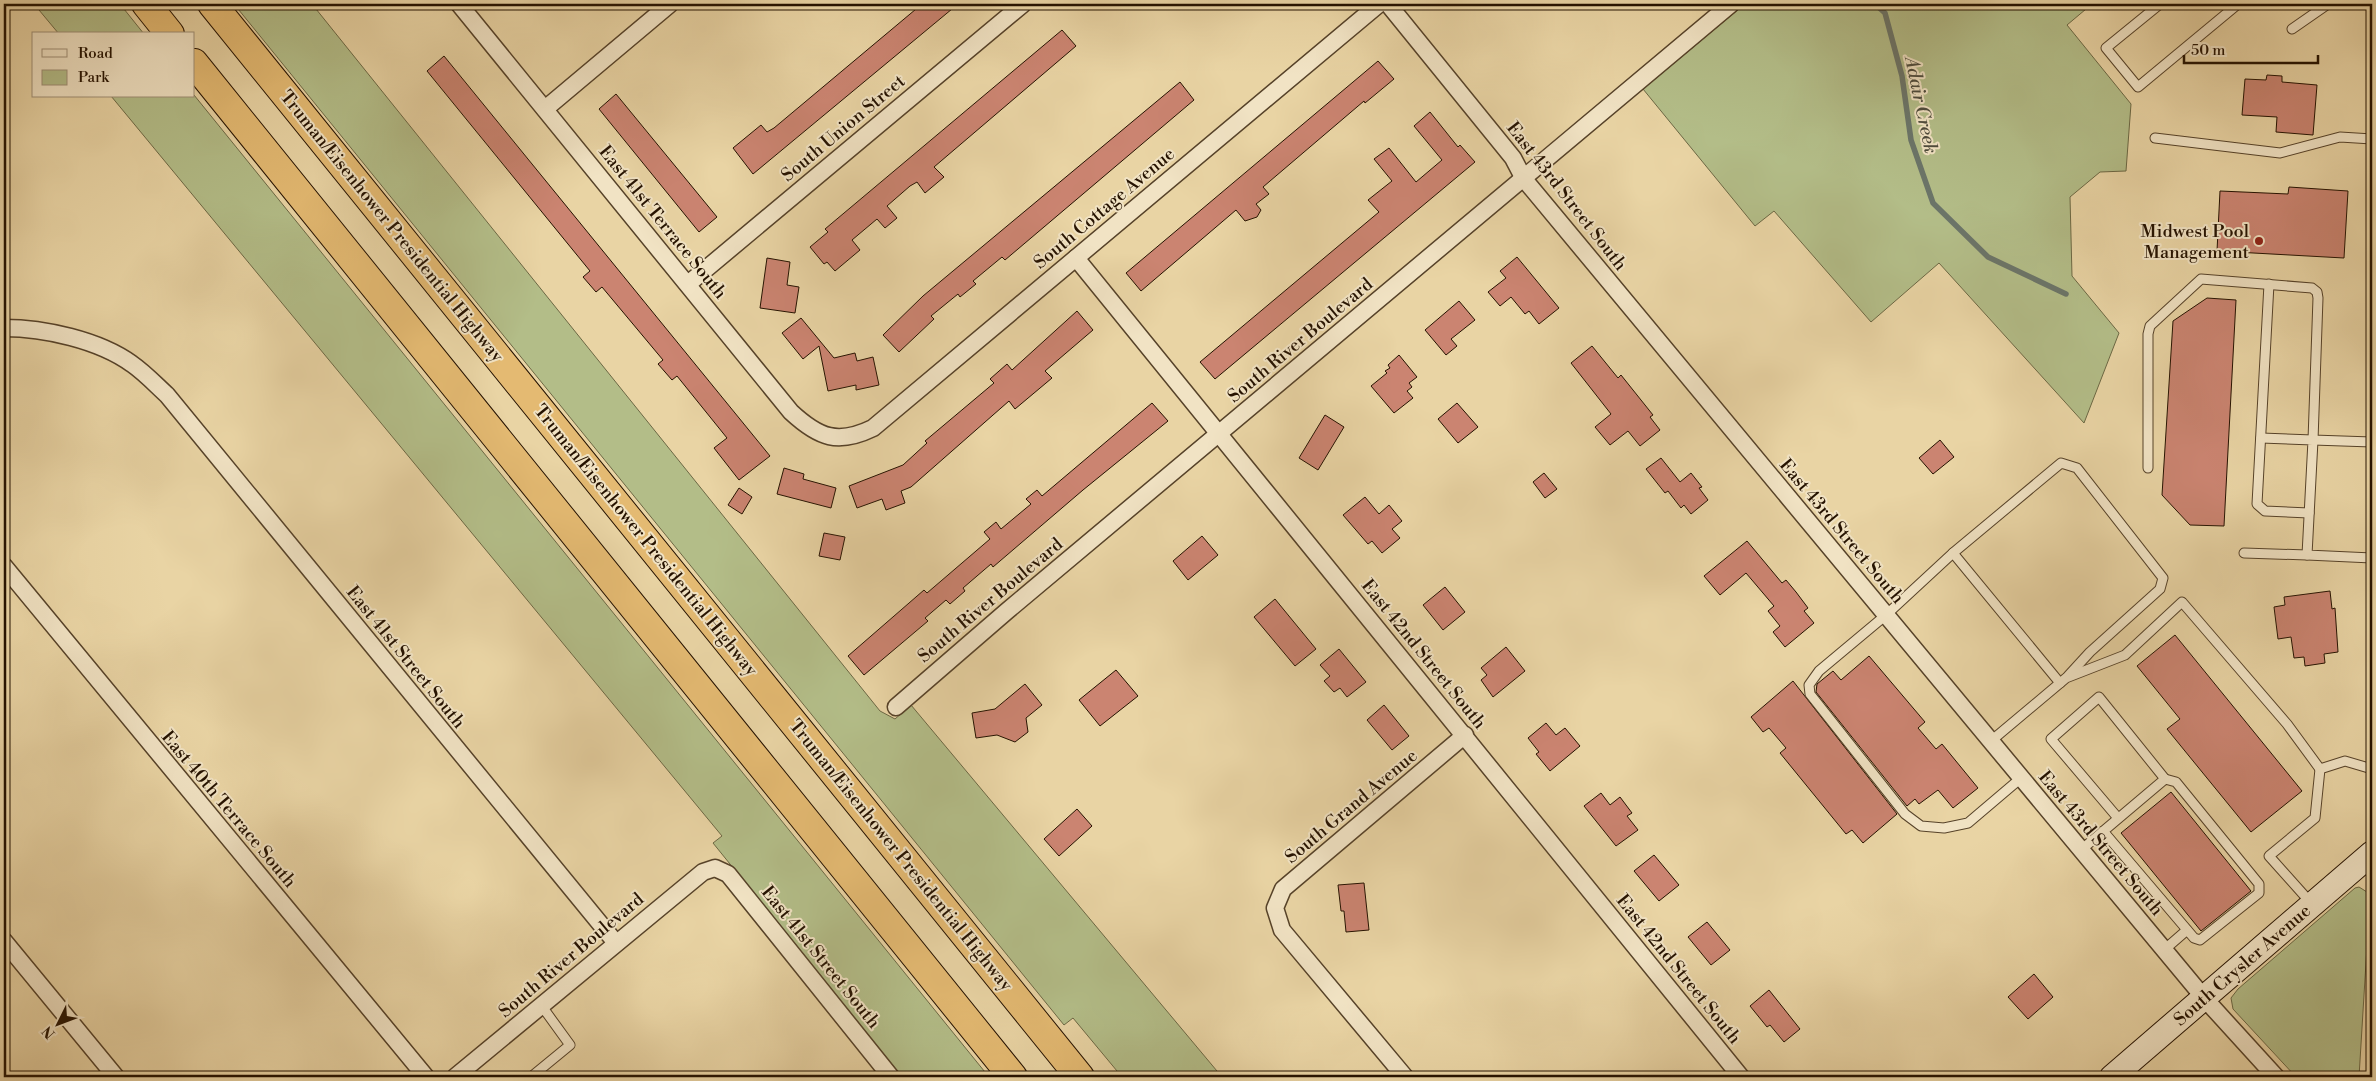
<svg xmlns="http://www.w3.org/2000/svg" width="2376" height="1081" font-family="'Libre Bodoni',serif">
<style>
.green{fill:#b3bd88;stroke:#6c6844}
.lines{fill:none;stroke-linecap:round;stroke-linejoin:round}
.stream{stroke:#6b7569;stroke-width:5.5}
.building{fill:#cb8471;stroke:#251200}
.lane-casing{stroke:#564229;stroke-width:11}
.street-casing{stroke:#564229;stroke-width:19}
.secondary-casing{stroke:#251200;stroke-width:26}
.highway-casing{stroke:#251200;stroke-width:30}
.lane{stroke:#f1e3c4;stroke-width:9}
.street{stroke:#f1e3c4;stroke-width:16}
.secondary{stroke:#f1e3c4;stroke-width:24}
.highway{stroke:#e4ba72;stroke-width:28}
.poi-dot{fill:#8f2418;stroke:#f1e3c4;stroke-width:2}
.labels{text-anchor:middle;stroke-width:4;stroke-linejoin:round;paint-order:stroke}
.street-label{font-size:18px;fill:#251200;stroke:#f1e3c4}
.poi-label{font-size:18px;fill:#251200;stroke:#f1e3c4;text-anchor:end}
.water-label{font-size:19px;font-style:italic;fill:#4e4c3d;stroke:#f1e3c4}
</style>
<rect width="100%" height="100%" fill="#e9d4a4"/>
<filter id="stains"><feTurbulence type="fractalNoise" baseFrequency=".004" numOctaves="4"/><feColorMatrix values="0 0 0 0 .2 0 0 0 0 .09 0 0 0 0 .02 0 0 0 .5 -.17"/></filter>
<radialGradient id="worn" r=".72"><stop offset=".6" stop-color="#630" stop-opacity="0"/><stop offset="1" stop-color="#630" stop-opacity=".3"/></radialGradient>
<g class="green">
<path d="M34,4H120L144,34H59Z"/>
<path d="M234,4H312L880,711L895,719L911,705L1222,1077H1122L1073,1018L1064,1025Z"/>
<path d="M1745,4H2092L2067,25L2131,104L2126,171L2100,172L2070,197L2072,276L2119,333L2084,423L1939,263L1871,322L1774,211L1755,226L1643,89Z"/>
<path d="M194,95L989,1077H902L713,843L722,836L111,96Z"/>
<path d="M2359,887L2367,892L2370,897L2359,1077H2296L2233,1009L2231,998L2238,989L2355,888Z"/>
</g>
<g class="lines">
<path class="stream" d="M1875,4L1885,13L1902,76L1911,140L1933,203L1988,257L2066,294"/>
</g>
<g class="building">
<path d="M922,4H958L753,174L733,148L761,125L767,132L774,128Z"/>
<path d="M1062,30L1076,46L934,167L944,177L925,193L917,182L910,186L887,206L897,218L885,228L877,219L852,240L860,250L835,271L827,262L824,264L810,247L828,232L825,229Z"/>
<path d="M444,56L770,456L739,480L714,448L727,438L677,376L672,380L658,364L663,360L602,287L596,292L583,277L590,271L427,71Z"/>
<path d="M1378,61L1394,79L1365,103L1364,101L1263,187L1269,194L1256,204L1261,210L1257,217L1245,221L1236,210L1141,291L1126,273Z"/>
<path d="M2267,75L2282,76V82L2317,85L2313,135L2276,132L2277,117L2242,115L2245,79L2266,80Z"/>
<path d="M1180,82L1194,100L1005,260L1002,257L973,281L976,284L960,297L958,294L931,316L934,319L899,352L883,335L923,296Z"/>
<path d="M616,94L717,217L699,232L599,109Z"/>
<path d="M1430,112L1458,147L1460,145L1475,162L1215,379L1200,362L1379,212L1368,200L1392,181L1374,159L1389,148L1416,182L1442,160L1414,126Z"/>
<path d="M2289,187L2348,191L2344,258L2217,251L2220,191L2288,194Z"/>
<path d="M1517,257L1559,308L1539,324L1529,311L1525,314L1511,297L1500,306L1488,292L1506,278L1500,271Z"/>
<path d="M767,258L790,262L787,285L799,287L795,313L760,308Z"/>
<path d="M2207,298L2236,300L2224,526L2190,525L2162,495L2173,321Z"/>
<path d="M1459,301L1475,320L1451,339L1457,346L1446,355L1425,330Z"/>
<path d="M1077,311L1093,330L1045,371L1052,378L1015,409L1009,401L911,487L901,491L905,503L886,510L882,499L857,508L849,486L903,465L927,443L925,441L994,383L990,379L1007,364L1012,370Z"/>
<path d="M801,318L834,358L855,353L857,361L873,357L879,385L856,390V385L828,391L819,346L803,359L782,333Z"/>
<path d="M1592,346L1618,378L1621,375L1653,415L1650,417L1660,430L1640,446L1628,431L1610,445L1595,427L1611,414L1571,363Z"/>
<path d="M1399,355L1417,377L1409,383L1412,387L1407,391L1413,398L1394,413L1371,386L1387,373L1385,371L1390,368L1388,365Z"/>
<path d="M1152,403L1168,421L1083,490L993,567L991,564L963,588L965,591L950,604L946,600L925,618L928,621L864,675L848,656L924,590L927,593L990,539L984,532L996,522L1001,529L1031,504L1026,499L1037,490L1042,496Z"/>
<path d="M1457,403L1478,427L1458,443L1438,419Z"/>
<path d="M1325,415L1344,427L1318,470L1299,458Z"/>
<path d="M1940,440L1954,457L1933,474L1919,458Z"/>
<path d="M1661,458L1680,482L1691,473L1702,487L1699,488L1708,500L1691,514L1684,505L1681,508L1668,491L1665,493L1646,469Z"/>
<path d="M784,468L804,474L803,479L836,488L831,508L777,494Z"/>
<path d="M1544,473L1557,489L1545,498L1533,482Z"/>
<path d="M739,488L752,497L742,514L728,505Z"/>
<path d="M1365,497L1379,514L1389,505L1402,521L1392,529L1400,538L1382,553L1372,541L1368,544L1343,515Z"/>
<path d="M824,533L845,537L840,560L819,556Z"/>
<path d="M1202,536L1218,555L1188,580L1173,561Z"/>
<path d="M1747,541L1782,583L1786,580L1796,592L1808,608L1804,611L1814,623L1785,647L1773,632L1780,626L1768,611L1774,606L1746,573L1720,595L1704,576Z"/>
<path d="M1445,587L1465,612L1443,630L1423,605Z"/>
<path d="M2330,591L2332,609L2335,608L2338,652L2324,654L2325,663L2305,666L2304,657L2294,658L2291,637L2278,639L2274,607L2285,605L2284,597Z"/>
<path d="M1275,599L1316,649L1295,666L1254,617Z"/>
<path d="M2175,635L2302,791L2251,832L2167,729L2180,719L2137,666Z"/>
<path d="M1506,647L1525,671L1493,697L1481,680L1487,675L1481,668Z"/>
<path d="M1339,649L1366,682L1347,697L1340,688L1334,692L1324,681L1330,676L1320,665Z"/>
<path d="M1869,656L1925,722L1918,728L1936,749L1942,744L1978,788L1953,808L1938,790L1919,804L1915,799L1907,806L1816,692L1817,684L1833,671L1841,680Z"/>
<path d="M1116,670L1138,696L1100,726L1079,700Z"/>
<path d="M1793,681L1897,814L1863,843L1852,830L1846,834L1780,753L1786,748L1769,728L1763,732L1751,717Z"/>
<path d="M1025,684L1042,705L1026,718L1028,732L1015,742L997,735L976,738L972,713L995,709Z"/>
<path d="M1384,705L1409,736L1392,750L1367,720Z"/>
<path d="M1546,723L1556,735L1565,728L1580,746L1550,771L1536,754L1539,752L1528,738Z"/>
<path d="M2171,792L2251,891L2201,931L2121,833Z"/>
<path d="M1601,793L1610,805L1620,797L1632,813L1627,816L1638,830L1616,846L1584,806Z"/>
<path d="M1077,809L1092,826L1059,856L1044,839Z"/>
<path d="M1654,855L1679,885L1659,901L1634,871Z"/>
<path d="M1364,883L1369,930L1346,932L1344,911H1341L1338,885Z"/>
<path d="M1707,922L1730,950L1711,965L1688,937Z"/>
<path d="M2034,974L2053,997L2028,1019L2008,997Z"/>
<path d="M1769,990L1800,1029L1784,1042L1770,1025L1767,1027L1750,1006Z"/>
</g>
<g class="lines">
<defs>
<g id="lane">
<path d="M2160,4L2106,48L2138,87L2238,4"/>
<path d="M2292,29L2328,4"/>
<path d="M2155,138L2280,153L2340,137L2372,139"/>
<path d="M2269,284L2257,504L2265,511L2309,513"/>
<path d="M2261,438L2313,440L2307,555L2372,558"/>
<path d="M2148,468V334L2150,326L2201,279L2312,288L2317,292L2318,298L2313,440L2372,442"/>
<path d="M1953,553L2061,463L2077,468L2163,578L2160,589L2090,652L2068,676"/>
<path d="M2244,553L2307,555"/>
<path d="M1991,741L2066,678L2125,655L2182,602L2287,724L2320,769"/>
<path d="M2021,778L1968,823L1944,828L1921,826L1905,814L1810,694L1809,685L1819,671L1886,615L1953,553L2060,683"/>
<path d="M2118,818L2051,739L2099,697L2165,779"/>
<path d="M2081,850L2165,779L2176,782L2259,884V893L2200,940L2194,938L2103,831"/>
<path d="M2311,903L2269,856L2315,818L2320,769L2345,761L2372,769"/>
<path d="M2164,950L2187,930"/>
<path d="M531,1077L570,1045L541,1005"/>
</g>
<g id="street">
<path d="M459,4L791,412C819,438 838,445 873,428L1379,4"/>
<path d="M1388,4L1513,158L1524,179L2205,999L2276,1077"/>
<path d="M545,109L670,4"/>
<path d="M1076,258L1741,1077"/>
<path d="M688,284L1023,4"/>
<path d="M4,328C44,328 99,340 132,364C145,373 156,385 167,395L616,943"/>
<path d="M4,566L426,1077"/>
<path d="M896,707L1007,611L1731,4"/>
<path d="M4,941L116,1077"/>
<path d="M455,1077L703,872L715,868L728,874L891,1077"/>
<path d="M1405,1077L1282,930L1275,908L1283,889L1465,735"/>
</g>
<path id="secondary" d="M2112,1077L2372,853"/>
<g id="highway">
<path d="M146,4L170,34"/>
<path d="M212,4L1080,1077"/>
<path d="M194,63L1013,1077"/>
</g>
</defs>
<use href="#lane" class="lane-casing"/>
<use href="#street" class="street-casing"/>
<use href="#secondary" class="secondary-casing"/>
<use href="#highway" class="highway-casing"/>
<use href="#lane" class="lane"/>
<use href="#street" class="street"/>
<use href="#secondary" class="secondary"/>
<use href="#highway" class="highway"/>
</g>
<circle class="poi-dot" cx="2259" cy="241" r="5"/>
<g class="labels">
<g class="street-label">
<text transform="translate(843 128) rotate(-40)" y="6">South Union Street</text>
<text transform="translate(1567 196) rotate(52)" y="6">East 43rd Street South</text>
<text transform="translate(1104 208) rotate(-40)" y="6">South Cottage Avenue</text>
<text transform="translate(663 222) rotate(51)" y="6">East 41st Terrace South</text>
<text transform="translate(392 226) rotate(51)" y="6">Truman/Eisenhower Presidential Highway</text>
<text transform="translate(1300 340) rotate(-40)" y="6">South River Boulevard</text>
<text transform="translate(1842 531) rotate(50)" y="6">East 43rd Street South</text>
<text transform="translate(646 540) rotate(51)" y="6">Truman/Eisenhower Presidential Highway</text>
<text transform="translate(990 600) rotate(-40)" y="6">South River Boulevard</text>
<text transform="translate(1424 654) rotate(51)" y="6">East 42nd Street South</text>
<text transform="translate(406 657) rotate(51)" y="6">East 41st Street South</text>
<text transform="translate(1351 806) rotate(-40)" y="6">South Grand Avenue</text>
<text transform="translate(229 809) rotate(50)" y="6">East 40th Terrace South</text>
<text transform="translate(2101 843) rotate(50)" y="6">East 43rd Street South</text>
<text transform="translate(901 855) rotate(51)" y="6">Truman/Eisenhower Presidential Highway</text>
<text transform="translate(571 955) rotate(-40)" y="6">South River Boulevard</text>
<text transform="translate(821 957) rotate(51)" y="6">East 41st Street South</text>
<text transform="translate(2242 965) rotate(-41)" y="6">South Crysler Avenue</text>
<text transform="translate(1679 969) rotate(51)" y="6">East 42nd Street South</text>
</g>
<g class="poi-label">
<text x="2249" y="237">Midwest Pool<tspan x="2249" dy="21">Management</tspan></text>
</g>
<g class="water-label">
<text transform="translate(1922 105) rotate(78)" y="7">Adair Creek</text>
</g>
</g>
<rect width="2376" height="1081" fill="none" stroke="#e9d4a4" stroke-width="20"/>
<rect x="5" y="5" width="2366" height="1071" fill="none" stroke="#251200" stroke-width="2.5"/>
<rect x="10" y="10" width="2356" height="1061" fill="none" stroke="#251200"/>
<rect x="32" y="32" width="162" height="65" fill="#f1e3c4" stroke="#9f8f76"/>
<rect x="42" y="49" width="25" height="8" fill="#f1e3c4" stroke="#9f8f76"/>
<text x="78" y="58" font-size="15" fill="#251200">Road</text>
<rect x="42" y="70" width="25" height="15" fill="#b3bd88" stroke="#9f8f76"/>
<text x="78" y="82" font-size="15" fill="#251200">Park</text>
<g transform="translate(58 1024) rotate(228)" stroke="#f1e3c4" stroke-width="4" paint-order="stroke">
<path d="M0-4L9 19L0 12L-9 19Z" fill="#251200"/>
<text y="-8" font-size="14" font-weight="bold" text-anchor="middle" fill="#251200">N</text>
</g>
<path d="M2184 55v8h134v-8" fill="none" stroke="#251200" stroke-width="2.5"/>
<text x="2191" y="55" font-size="15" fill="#251200" stroke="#f1e3c4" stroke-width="4" paint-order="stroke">50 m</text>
<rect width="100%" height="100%" filter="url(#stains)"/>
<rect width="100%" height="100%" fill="url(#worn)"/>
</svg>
